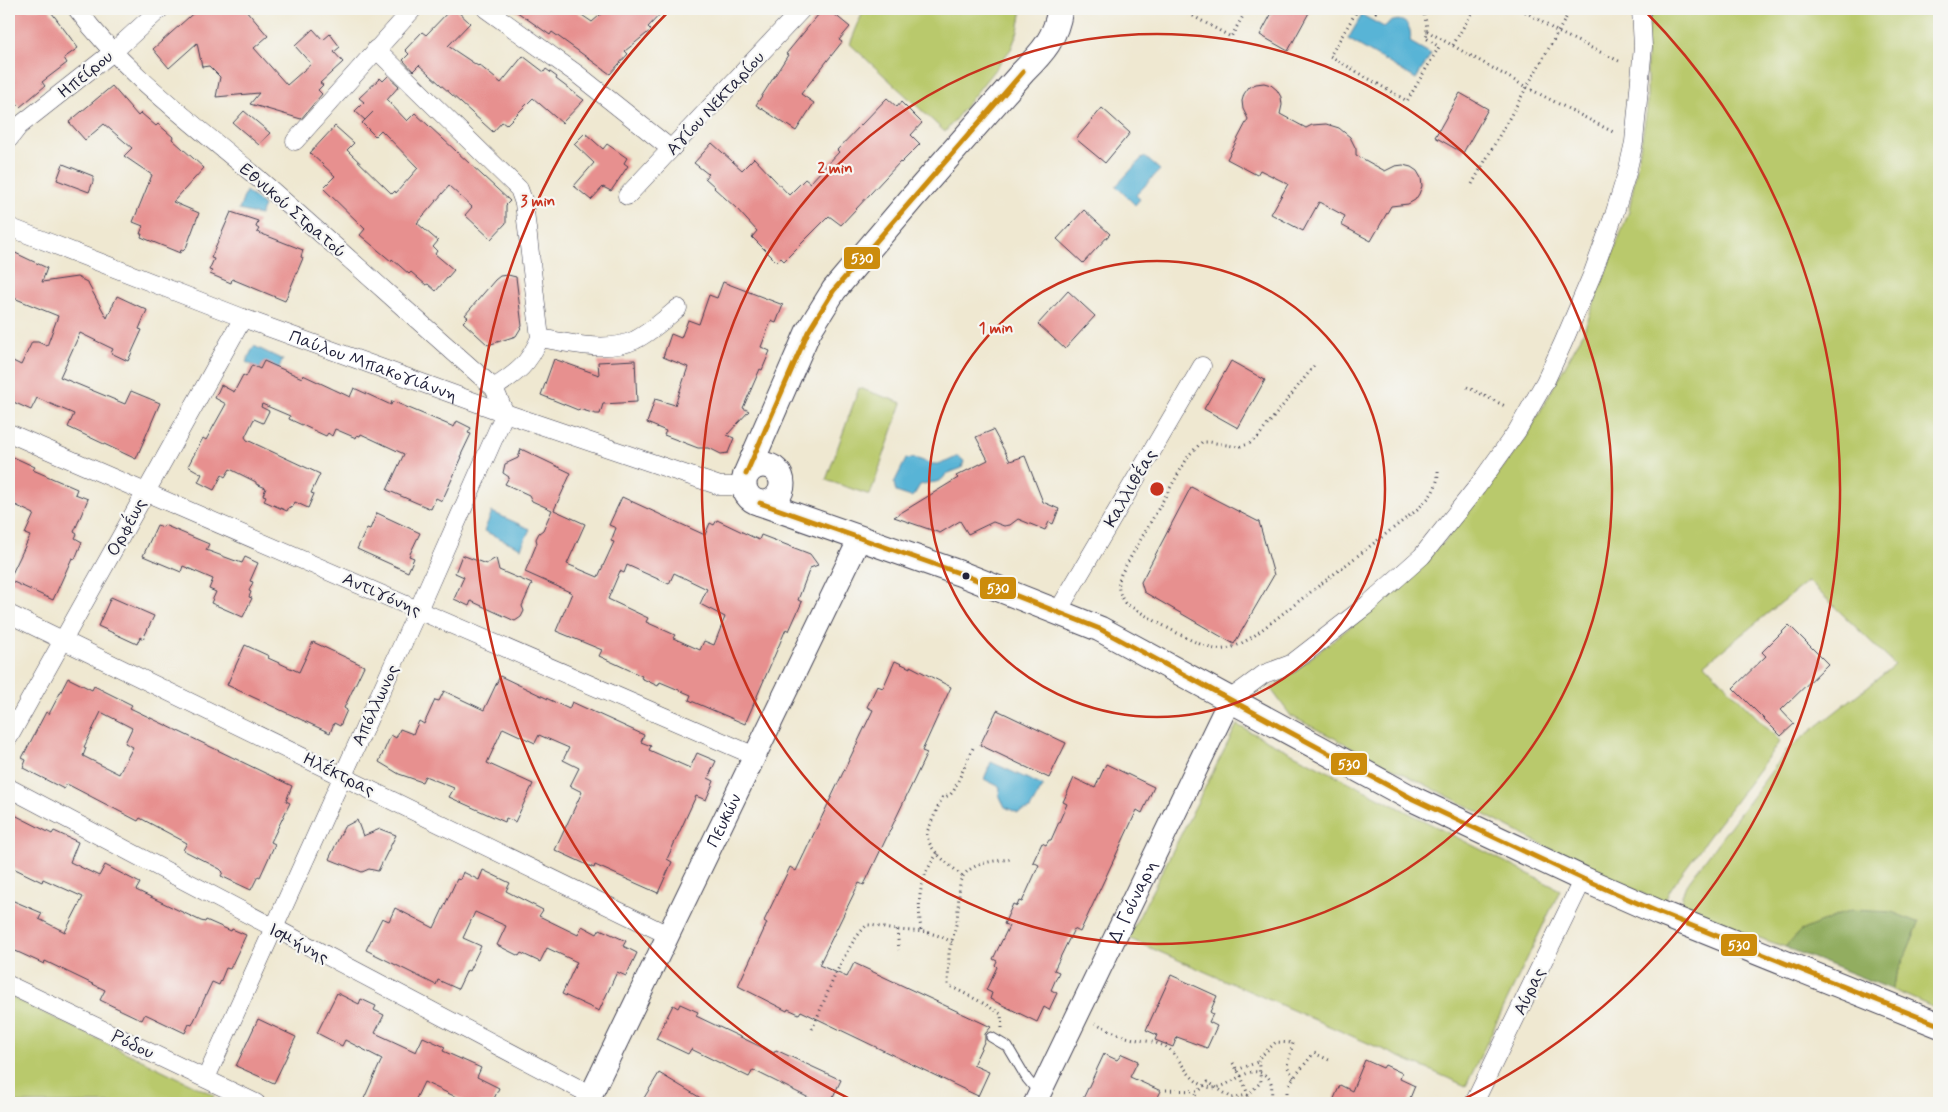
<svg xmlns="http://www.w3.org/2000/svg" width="1948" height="1112" font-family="Mynerve,sans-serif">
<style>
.green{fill:#b9c96c;stroke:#6e7654}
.forest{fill:#92ad60;stroke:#5a684e}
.water{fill:#58b4d6;stroke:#3d6b88}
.building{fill:#e7908f;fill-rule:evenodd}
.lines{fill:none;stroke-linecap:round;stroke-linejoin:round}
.service-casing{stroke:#414052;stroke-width:11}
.minor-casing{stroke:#414052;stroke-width:19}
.tertiary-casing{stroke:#414052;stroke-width:24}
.secondary-casing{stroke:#414052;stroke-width:27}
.path{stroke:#414052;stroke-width:3;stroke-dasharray:1 4;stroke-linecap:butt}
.service{stroke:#fff;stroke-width:9}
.minor{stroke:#fff;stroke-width:18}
.tertiary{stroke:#fff;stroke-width:22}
.secondary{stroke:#fff;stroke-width:25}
.bus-1-casing{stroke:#f6f6f2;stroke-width:9}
.bus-1{stroke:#cc8c0c;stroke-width:5}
.ring{fill:none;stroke:#c8321e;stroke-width:2.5}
.bus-dot{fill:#22223b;stroke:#f6f6f2;stroke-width:2}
.labels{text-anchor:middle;stroke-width:4.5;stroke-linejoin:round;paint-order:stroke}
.street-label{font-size:18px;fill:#22223b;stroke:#f6f6f2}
.centre{fill:#c8321e;stroke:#f6f6f2;stroke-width:2.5}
.ring-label{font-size:15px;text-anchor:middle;font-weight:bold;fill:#c8321e;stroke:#f6f6f2;stroke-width:4.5;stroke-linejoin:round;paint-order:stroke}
.line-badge{stroke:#f6f6f2;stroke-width:2}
.badge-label{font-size:14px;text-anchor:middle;font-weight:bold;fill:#fff}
</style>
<rect width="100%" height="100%" fill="#f6f6f2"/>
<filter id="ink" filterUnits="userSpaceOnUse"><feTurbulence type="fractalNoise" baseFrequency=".02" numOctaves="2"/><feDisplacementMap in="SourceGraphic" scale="10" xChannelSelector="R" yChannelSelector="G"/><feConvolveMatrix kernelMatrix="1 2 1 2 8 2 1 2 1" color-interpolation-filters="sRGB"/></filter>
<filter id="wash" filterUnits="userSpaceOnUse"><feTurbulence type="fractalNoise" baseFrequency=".0096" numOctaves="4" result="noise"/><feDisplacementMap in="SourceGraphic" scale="20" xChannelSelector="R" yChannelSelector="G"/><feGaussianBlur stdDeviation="1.12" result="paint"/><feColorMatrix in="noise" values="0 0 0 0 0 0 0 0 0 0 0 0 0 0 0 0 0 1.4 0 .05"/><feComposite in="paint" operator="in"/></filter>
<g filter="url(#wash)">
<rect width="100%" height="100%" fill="#efe8d1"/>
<g class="green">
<path d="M864,9H1022L1018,31L1011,49L945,132L850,44Z"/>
<path d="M1647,9H1939V1010L1891,989L1919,922L1800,931L1785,947L1681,910L1682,895L1686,885L1788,749L1895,665L1808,581L1705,664L1780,741L1676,881L1668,893L1664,904L1547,847L1291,716L1271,689L1359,620L1444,542L1524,441L1583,333L1629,211L1647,109Z"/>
<path d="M859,388L902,403L870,495L826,480Z"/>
<path d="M1237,725L1560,890L1466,1086L1128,938Z"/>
<path d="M9,996L214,1095L210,1103H9Z"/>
</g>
<path class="forest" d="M1851,910L1892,912L1919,923L1891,989L1785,947L1800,931Z"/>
<g class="water">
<path d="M1362,15L1384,27C1398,13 1414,22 1410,42L1431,54L1416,79L1348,39Z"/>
<path d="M1144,156L1160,170L1136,195L1140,199L1135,205L1116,186Z"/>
<path d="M246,191L264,206L260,215L239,210Z"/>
<path d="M254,346L283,360L278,369L264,361L260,369L246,362Z"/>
<path d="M958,456L964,461L962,468L946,474C941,485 930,481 920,485L914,495L911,497L896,492L894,483L906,459C918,456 924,463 934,464C942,465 952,459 958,456Z"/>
<path d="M492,512L530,529L521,548L484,531Z"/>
<path d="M991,762L1043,786L1030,809L1018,813L1005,807L999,795L1000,787L984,779Z"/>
</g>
<g id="blocks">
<g class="building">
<path d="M9,9H49L78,48L64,58L67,63L42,82L45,86L20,107L9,94Z"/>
<path d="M198,9H245L268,36L254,48L287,85L311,64L295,46L313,29L323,40L330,34L340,47L334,52L343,62L320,83L323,85L318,90L322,94L301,119L250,104L259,93L216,97L220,77L209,66L202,67L197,43L169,68L153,49Z"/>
<path d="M451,9H455L470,23L448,46L478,66L479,65L501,83L523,56L544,72L546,69L557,77L556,79L584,100L562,123L533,98L506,125L502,122L493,132L419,65L413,71L403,60L409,54L405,50L422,32L426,35Z"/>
<path d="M513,9H573L592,22L607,9H665L648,27L651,30L625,51L628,54L610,74L552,32L550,35Z"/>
<path d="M823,9H828L850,27L839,40L842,42L801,94L814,103L796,131L756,105L788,55L786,54Z"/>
<path d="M1274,9H1311L1288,51L1260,35Z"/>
<path d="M388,76L399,86L387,100L407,121L415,113L510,201L506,205V223L491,239L465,215L472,207L449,186L417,223L438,241L433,247L437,251L435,254L454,270L436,291L428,284L426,285L411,272L409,274L392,259L391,261L360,235L365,229L323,188L335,176L310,153L335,126L354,143L347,150L392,194L395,191L396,193L418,168L383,132L381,130L375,136L362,123L373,112L365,120L355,111L364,102L359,98L380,78L383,81Z"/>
<path d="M1264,83L1271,85L1277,90L1281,97L1282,105L1280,114L1306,128L1312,125L1326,124L1339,128L1350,137L1356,149V155L1385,171L1395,166L1403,165L1411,167L1417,171L1421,178L1422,186L1419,194L1415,200L1408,204L1391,206L1371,241L1341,225L1345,216L1319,202L1303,231L1271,214L1288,184L1260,170L1257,175L1227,159L1248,119L1243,109L1242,101L1244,94L1249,87L1256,84Z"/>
<path d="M112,86L138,116L141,113L156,126L158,124L173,137L172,139L204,168L173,202L199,213L186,248L183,251L181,250L180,253L141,237L142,234H140L143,226L133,222L152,175L124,156L132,148L104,124L85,140L69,122Z"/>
<path d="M1460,93L1488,109L1463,153L1435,137Z"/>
<path d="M887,98L897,107L901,102L922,123L911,135L920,144L901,163L900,162L841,225L829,216L784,261L781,258L777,262L752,237L757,231L736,208L714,188L715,187L705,178L708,174L694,163L712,143L742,170L754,158L789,195L805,179L810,183L839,152L837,150Z"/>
<path d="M1102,108L1130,133L1105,163L1076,139Z"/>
<path d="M244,111L270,133L259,145L233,123Z"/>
<path d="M585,133L603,149L607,144L627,158L624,163L628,166L611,191L603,187L591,200L574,186L594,163L574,144Z"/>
<path d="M63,164L93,176V182L89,192L57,180Z"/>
<path d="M1084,210L1110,234L1083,263L1057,239Z"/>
<path d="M231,212L258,221L256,227L259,229L257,232L303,250L301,257L303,258L285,301L232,279L231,283L210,274L212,271L209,270L214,259L211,258Z"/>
<path d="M9,250L47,268L42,282L77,277L87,282L107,318L117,296L147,310L139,329L142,330L128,361L111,353L113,349L80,333L60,377L125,404L131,391L160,403L136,459L68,427L74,414L37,398L31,410L9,400V359L21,365L32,342H38L47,346L58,316L9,296Z"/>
<path d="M508,275L516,277L522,326L516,336L488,345L463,322L468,317L465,315L495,280L500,276Z"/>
<path d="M723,282L783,305L776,323L771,321L761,347L770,351L762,370L760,369L743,408L749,411L727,435L734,438L728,453L721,454L709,448H698L664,435L666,431L647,423L655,399L675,405L688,367L663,357L671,334L681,338L688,320L699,324L709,295L717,298Z"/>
<path d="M1068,291L1095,316L1065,349L1038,324Z"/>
<path d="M554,359L599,375L598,362L635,360L637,402L603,404L600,414H596L579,409L578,410L541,395Z"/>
<path d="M264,361L302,378L303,375L350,397L354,388L391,405L392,401L454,427L457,421L471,428L468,433L471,434L460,457H462L442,501L436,498L431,509L387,490L404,454L361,434L360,436L357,435L356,438L335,429L332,436L328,433L326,436L289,419L290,416L262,404L261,407L269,411L263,423L254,419L245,437L247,440L320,474L311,493L314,494L308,508L295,502L292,508L289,507L287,511L264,501L266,496L263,495L266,488L256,484V482L230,469L225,477L222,475L214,490L198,482L202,474L188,466L203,438L206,440L226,404L215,398L221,385L234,392L243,375L246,377L252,365L260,369Z"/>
<path d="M1231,361L1265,380L1238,428L1204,409Z"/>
<path d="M993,430L1010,461L1025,456L1043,502L1059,509L1053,524L1049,522L1045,530L1018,519L1010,525L1004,526L993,522L968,534L960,521L940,533L894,517L958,478L956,476L988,460L976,437Z"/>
<path d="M521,449L571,473L554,510L585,524L567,564L598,577L614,542L611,541L616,528L609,525L622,497L705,535L710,523L714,525L717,520L759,540L761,535L810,554L818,565L810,568L798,600L802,602L789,631L786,629L745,724L689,700L691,695L660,682L658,686L641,678L642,676L599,656L602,650L556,631L572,593L525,572L537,543L536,539L539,533L543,530L552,510L532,501L529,495L505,484L509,477L503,473L505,464L518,458ZM627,565L669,584L674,573L707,589L700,604L725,617L714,645L704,641L700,650L673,638L675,635L646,622L648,618L608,599L620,571L624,573Z"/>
<path d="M9,455L35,467L33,470L77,489L75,494L88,499L74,532L77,534L75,538L82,542L75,559L72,558L53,600L9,580L30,536L25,534L34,514L9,502Z"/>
<path d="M1191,487L1259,522L1274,575L1234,644L1144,592L1141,582Z"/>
<path d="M377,513L420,533L409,556L414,558L408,572L357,549L367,528L370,529Z"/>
<path d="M157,525L163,527L164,525L209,544L206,550L233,560L242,563L245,557L258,563L250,581L253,582L249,591L251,592L249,597L252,598L243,617L211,603L216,592L209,589L213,579L183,566L181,572L143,556Z"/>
<path d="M462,555L486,564L496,558L499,570L532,584L522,606L524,611L521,617L515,621L471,601L469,606L454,599L464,577L455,573Z"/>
<path d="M111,597L154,616L143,639L140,637L137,644L98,626Z"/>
<path d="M1789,625L1828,664L1781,710L1794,724L1781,736L1733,688L1766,656L1762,652Z"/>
<path d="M313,642L364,666L344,708L347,710L340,726L334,723L330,733L227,685L245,645L269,656L268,658L299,672Z"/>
<path d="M895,661L910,668V666L951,687L922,751L927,753L895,820L864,885L859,883L819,965L847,977L854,963L991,1027L985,1034V1040L973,1065L989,1072L978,1096L801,1011L799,1014L788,1009L787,1011L738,986L767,923L764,921L790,867L796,871L873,710L867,707L877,686L883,688Z"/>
<path d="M500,676L569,709L572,702L644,735L641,742L651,746L649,750L690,768L697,753L716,761L708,778L714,781L706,800L696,796L667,859L672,862L658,893L595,865L594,868L555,850L582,792L570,786L579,768L563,760L569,748L539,735L535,743L503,728L487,763L533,784L515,822L506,818L505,822L449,797L454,788L425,776L422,782L399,774L379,762L391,735L396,738L400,729L413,734L419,721L424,724L435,700L439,701L444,691L484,710Z"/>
<path d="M68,678L92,690L94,686L132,705L130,708L292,786L286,801L290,803L271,842L275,844L260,877L258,876L251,890L221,876L223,872L220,869L183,850L187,843L140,818L138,821L67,784L64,789L23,768L26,760L22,758L46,712L49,714ZM101,712L132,728L125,743L133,747L119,774L83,756L86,748L84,747Z"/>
<path d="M997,710L1066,743L1049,778L980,745Z"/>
<path d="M1106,764L1154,787L1142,813L1137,810L1080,932L1074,929L1054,970L1059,972L1051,990L1057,993L1049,1010L1044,1007L1037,1022L990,999L992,993L986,990L997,967L995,965L997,961L993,959L1009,926L1004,924L1013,904L1017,906L1019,901L1022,902L1039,865L1033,862L1042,843L1046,845L1049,840H1051L1067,804L1063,802L1074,778L1095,788Z"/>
<path d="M9,812L52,834L54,831L78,842L70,862L99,876L105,865L140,883L136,890L201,921L205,922L206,920L231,931L232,929L246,935L230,969L226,968L219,985L212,982L192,1025L189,1024L185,1033L145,1014L142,1020L100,1000L105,990L45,961L44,964L9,948V899L42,913L39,919L65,932L83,897L43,879L42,882L9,866Z"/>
<path d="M357,820L363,836L380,829L396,835L378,871L369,869L362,872L329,859L344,827Z"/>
<path d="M483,870L510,883L506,891L543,910L539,916L578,935L582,926L597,934L600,929L626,941L623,946L637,953L626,976L617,972L599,1011L562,994L577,962L547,948L540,962L521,953L519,956L497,945L506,926L475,912L463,938L481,946L469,971L467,970L458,989L438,980L436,985L366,950L382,918L389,921L395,908L434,928L457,879L460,880L463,872L479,880Z"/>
<path d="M1171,975L1217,996L1210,1012L1213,1014L1209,1022L1217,1026L1207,1048L1177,1037L1173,1047L1155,1040L1157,1035L1146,1030Z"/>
<path d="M337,993L359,1004L361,999L376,1006L374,1010L384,1015L375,1033L416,1052L423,1037L445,1047L443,1051L481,1068L477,1077L499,1088L492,1103H469L424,1082L414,1103H362L382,1059L345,1040L342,1046L317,1033Z"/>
<path d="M680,1004L698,1012L696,1016L774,1053L776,1050L841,1080L830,1103H819L753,1070L749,1077L691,1049L688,1054L656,1039L673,1005L678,1008Z"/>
<path d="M258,1019L296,1037L274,1083L236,1066Z"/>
<path d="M1104,1054L1117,1060L1122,1054L1138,1061L1130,1077L1161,1091L1155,1103H1081Z"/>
<path d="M1365,1060L1383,1068L1385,1065L1402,1073L1400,1079L1415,1086L1408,1103H1332L1340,1085L1352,1091Z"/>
<path d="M659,1073L709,1103H641Z"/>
</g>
</g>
</g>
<g filter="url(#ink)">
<use href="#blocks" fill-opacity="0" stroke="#414052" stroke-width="1"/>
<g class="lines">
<defs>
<path id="service" d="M991,1037L1008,1047L1027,1079L1038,1092"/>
<g id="minor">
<path d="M77,9C125,74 192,122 253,174C334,244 413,317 494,388L505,413L418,610L206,1078"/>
<path d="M486,9L577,74L671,149"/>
<path d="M376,49L519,189L524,203L540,338C528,365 518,372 494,388"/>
<path d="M9,139L19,126L113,52L160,9"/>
<path d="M295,141L413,9"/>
<path d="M627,196L802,9"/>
<path id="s1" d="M9,227L243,318L505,413L720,486H744"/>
<path d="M540,338C569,343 607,353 635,340C651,332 665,319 678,308"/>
<path d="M9,433L755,756"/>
<path d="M1058,611L1202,366"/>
<path d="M9,614L668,935"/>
<path d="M1230,699L1264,674L1291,664L1367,605L1422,556L1477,487L1517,431L1545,382L1563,343L1592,275L1614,215L1627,173L1634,142L1643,47L1641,9"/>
<path d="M9,737L243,318"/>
<path d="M9,788L591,1095"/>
<path d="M9,985L256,1103"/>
<path d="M1474,1103L1583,879"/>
</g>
<g id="tertiary">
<path id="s2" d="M587,1103L860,538"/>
<path id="s3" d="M1035,1103L1230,699"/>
</g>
<g id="secondary">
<circle cx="763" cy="484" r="19"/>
<path d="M746,474L808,332L834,290L912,198L1023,72C1043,52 1056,38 1060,9"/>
<path d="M760,503L959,573L1100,629L1413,799L1583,879L1660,913L1939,1025"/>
</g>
</defs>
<use href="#service" class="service-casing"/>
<use href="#minor" class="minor-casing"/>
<use href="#tertiary" class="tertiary-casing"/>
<use href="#secondary" class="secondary-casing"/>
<g class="path">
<path d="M1358,9L1330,56L1407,101L1439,47L1426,38C1428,28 1426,19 1422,9"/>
<path d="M1371,9L1376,12L1379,9"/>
<path d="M1521,9L1558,32L1621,62"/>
<path d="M1193,16L1231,37L1247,9"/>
<path d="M1427,31L1526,87L1615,133"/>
<path d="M1453,45L1474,9"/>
<path d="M1472,184L1571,9"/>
<path d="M1314,366L1258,437L1249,444L1238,447L1210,442H1202L1189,455L1121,574C1117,586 1118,592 1125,603C1143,614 1196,646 1215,649C1230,651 1243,643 1255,635L1413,513C1428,500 1439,489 1438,469"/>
<path d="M1467,387L1505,406"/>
<path d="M962,876C951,865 926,850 927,832L942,798L950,795L954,790L973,748"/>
<path d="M897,930L899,950"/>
<path d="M921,930C917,900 919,878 938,853"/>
<path d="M1095,1023C1106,1028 1118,1035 1130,1038C1145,1042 1157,1040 1170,1050C1183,1062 1189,1082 1208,1087C1228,1093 1246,1062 1265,1075C1275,1081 1271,1094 1271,1103"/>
<path d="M1002,1028L1001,1014L985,1004L948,985L949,952L957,921L960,882C968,862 993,861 1012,859"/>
<path d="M812,1029C827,997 842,949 867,925C875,925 882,928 890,929C917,933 926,928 952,942"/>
<path d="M1233,1063L1241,1076L1248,1095"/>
<path d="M1237,1070L1258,1062"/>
<path d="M1166,1090L1199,1091L1208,1082L1232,1098L1248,1095L1261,1082L1258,1059L1276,1042L1293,1043L1287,1066L1294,1078"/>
<path d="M1189,1103L1198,1092"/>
<path d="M1287,1103V1086L1314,1053L1329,1060"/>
</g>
<use href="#service" class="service"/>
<use href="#minor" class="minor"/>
<use href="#tertiary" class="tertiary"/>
<use href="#secondary" class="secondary"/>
<defs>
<g id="bus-1">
<path d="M746,474L808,332L834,290L1023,72"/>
<path d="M760,503L959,573L1100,629L1413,799L1583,879L1660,913L1939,1025"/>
</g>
</defs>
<use href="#bus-1" class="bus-1-casing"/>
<use href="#bus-1" class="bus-1"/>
</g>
</g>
<g class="ring">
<circle cx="1157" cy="489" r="228"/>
<circle cx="1157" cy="489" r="455"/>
<path d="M858 1103A683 683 0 0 1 670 10M1644 10A683 683 0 0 1 1456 1103"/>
</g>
<circle class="bus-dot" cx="966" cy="576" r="4.5"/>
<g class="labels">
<g class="street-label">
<text transform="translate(85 74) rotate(-39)" y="6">Ηπείρου</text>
<text transform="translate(715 103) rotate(-47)" y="6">Αγίου Νεκταρίου</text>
<text transform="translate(293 210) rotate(41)" y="6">Εθνικού Στρατού</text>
<text dy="6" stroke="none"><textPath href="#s1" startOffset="390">Παύλου Μπακογιάννη</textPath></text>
<text transform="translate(1130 488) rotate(-60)" y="6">Καλλιθέας</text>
<text transform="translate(126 527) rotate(-61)" y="6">Ορφέως</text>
<text transform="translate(382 594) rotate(24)" y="6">Αντιγόνης</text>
<text transform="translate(375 705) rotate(-65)" y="6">Απόλλωνος</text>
<text transform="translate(339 774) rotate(26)" y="6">Ηλέκτρας</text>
<text dy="6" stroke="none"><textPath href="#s2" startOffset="314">Πευκών</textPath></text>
<text dy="6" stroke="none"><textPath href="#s3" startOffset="224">Δ. Γούναρη</textPath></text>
<text transform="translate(299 943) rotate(28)" y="6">Ισμήνης</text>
<text transform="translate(1529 991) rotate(-64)" y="6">Αύρας</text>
<text transform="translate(133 1044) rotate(25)" y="6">Ρόδου</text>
</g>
</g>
<circle cx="1157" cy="489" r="8" class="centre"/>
<g class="ring-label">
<text x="835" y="173">2 min</text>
<text x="538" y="206">3 min</text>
<text x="996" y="333">1 min</text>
</g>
<g class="line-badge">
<rect x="843" y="246" width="38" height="24" rx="5" fill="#cc8c0c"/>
<rect x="979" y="576" width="38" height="24" rx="5" fill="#cc8c0c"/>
<rect x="1330" y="752" width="38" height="24" rx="5" fill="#cc8c0c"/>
<rect x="1720" y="933" width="38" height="24" rx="5" fill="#cc8c0c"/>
</g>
<g class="badge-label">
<text x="862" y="263">530</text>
<text x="998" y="593">530</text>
<text x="1349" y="769">530</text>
<text x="1739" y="950">530</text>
</g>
<rect width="1948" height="1112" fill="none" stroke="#f6f6f2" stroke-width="30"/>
</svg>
